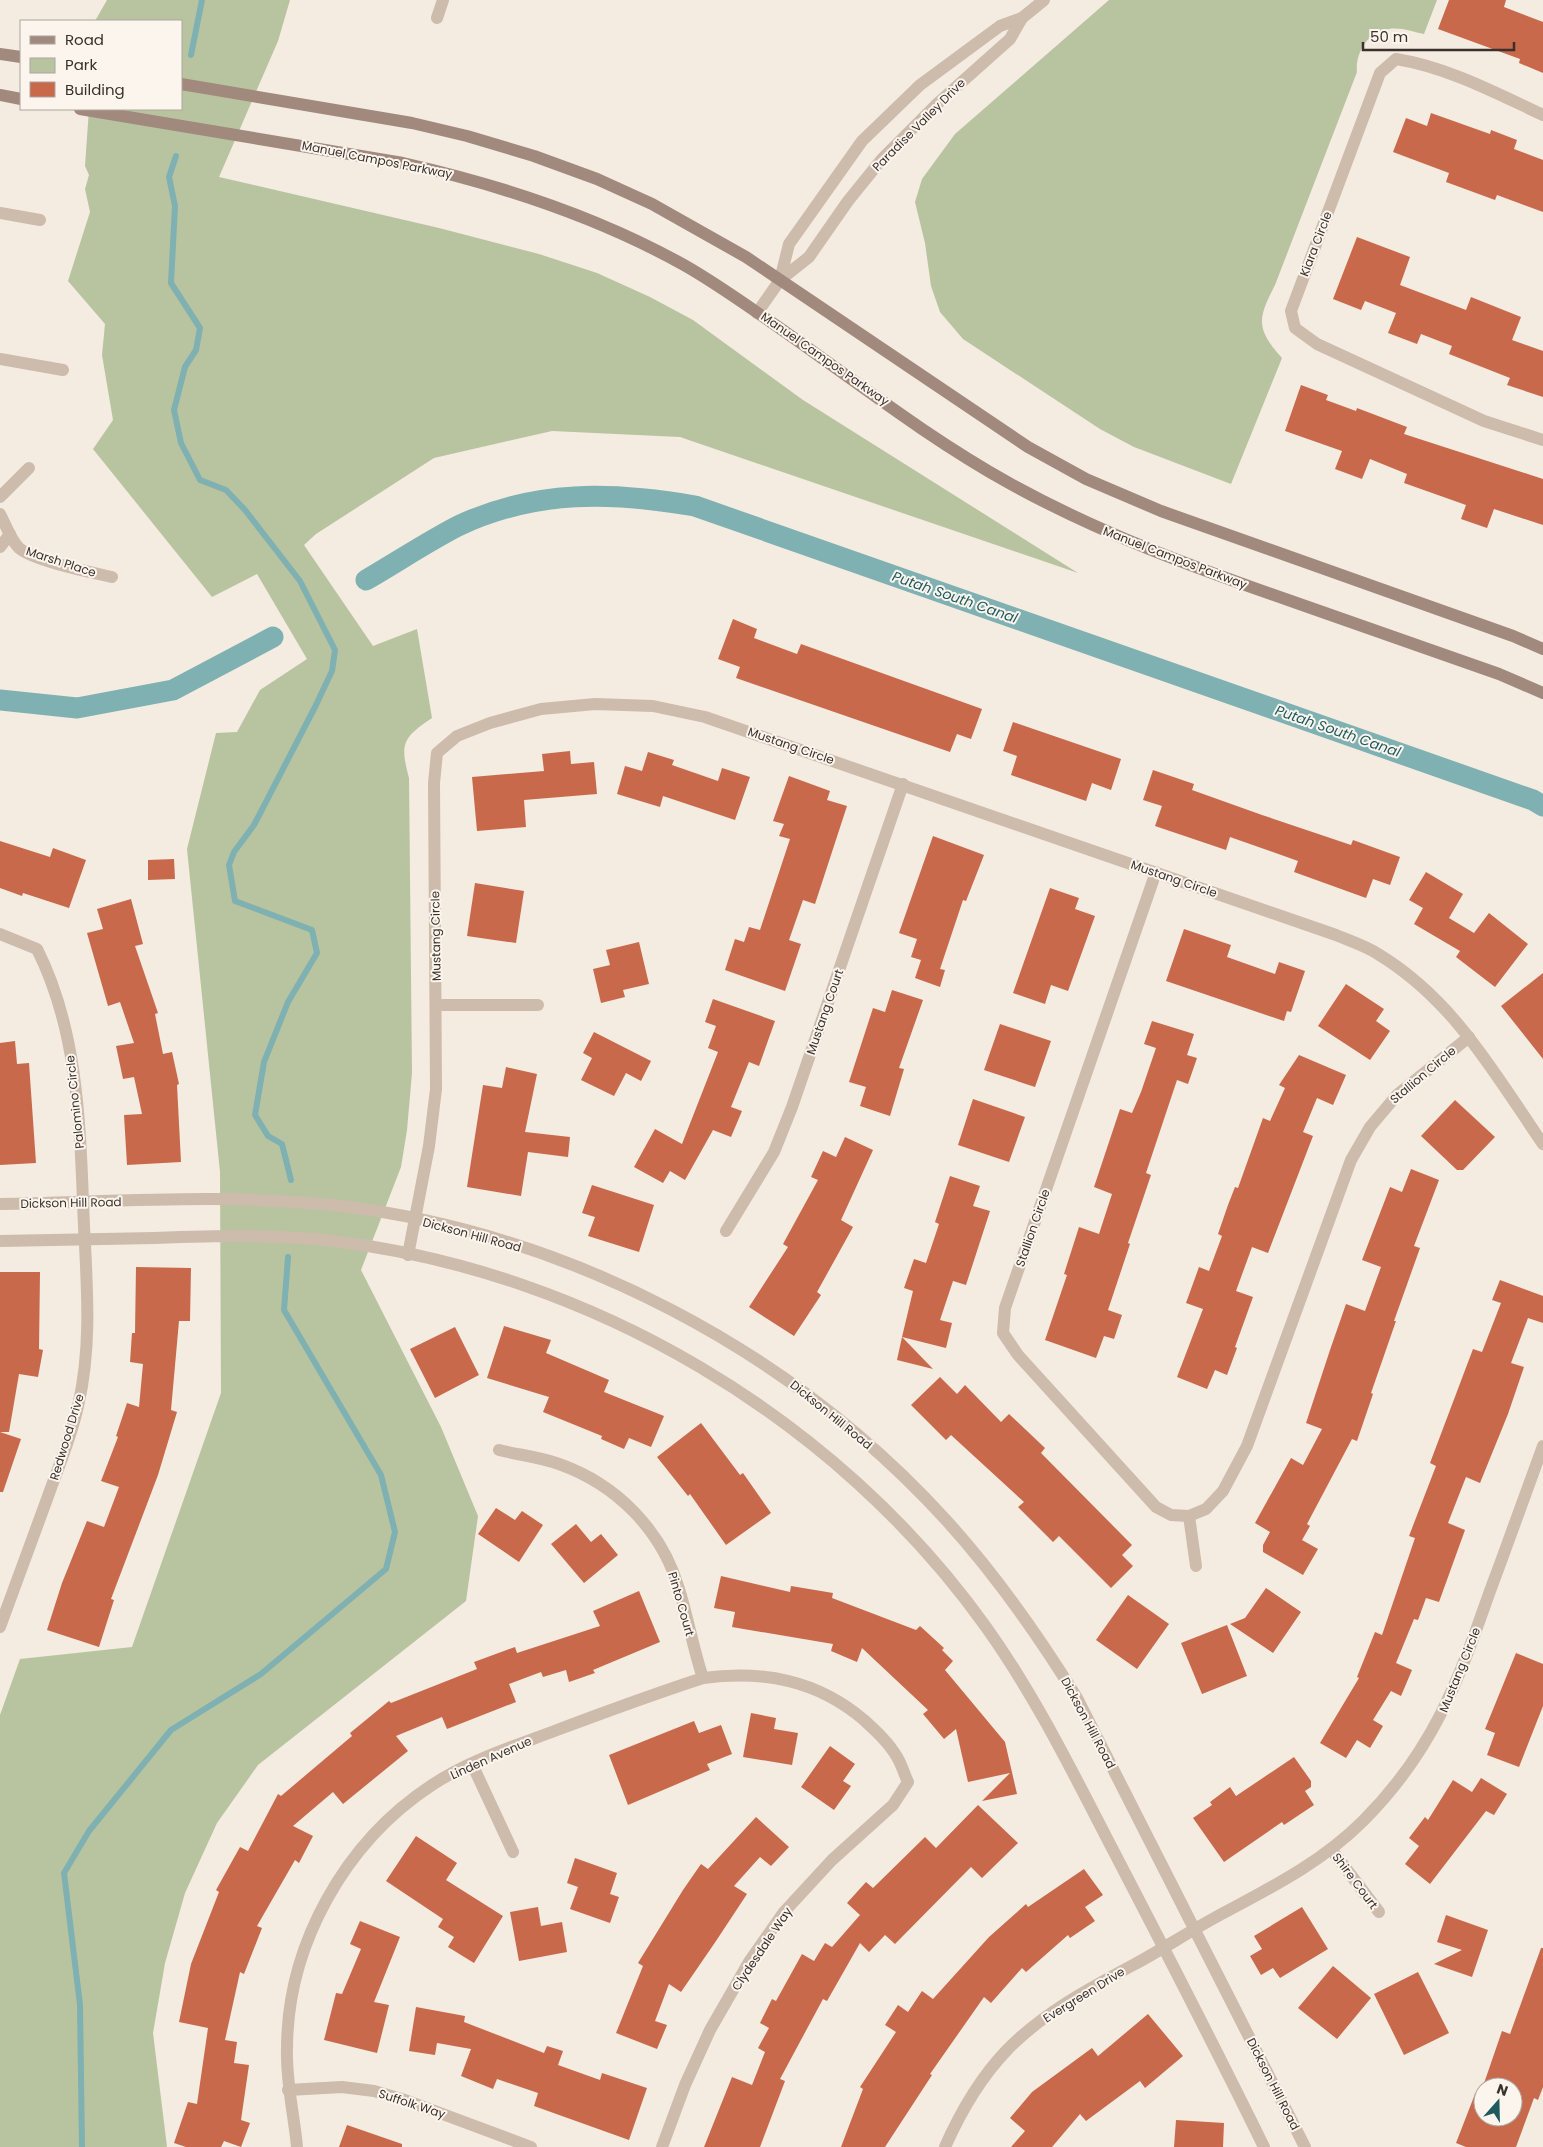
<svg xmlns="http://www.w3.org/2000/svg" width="1543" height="2147" font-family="Poppins,sans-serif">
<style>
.green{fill:#b8c4a0}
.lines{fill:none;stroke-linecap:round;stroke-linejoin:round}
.stream{stroke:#7fb0b2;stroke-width:6}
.canal{stroke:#7fb0b2;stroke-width:21}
.building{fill:#c8694b;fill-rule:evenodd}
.minor{stroke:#cdbbac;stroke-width:12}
.tertiary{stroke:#cdbbac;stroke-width:12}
.secondary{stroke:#a18a7d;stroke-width:12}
.labels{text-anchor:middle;stroke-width:4;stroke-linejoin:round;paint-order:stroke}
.street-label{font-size:12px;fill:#3b302b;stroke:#fbf5ee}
.water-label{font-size:14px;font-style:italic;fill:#1f5a5e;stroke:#fbf5ee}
</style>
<rect width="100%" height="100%" fill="#f4ebe1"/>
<g class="green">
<path d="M107,0H290L278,41L219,177L439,228L539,254L597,273L650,297L693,320L803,400L1078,573L680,437L552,431L434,458L316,534L304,545L373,646L417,629L432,718C402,738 400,744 409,778L412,1073L407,1130L401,1167L361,1270L441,1427L478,1516L466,1601L258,1765L217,1823L185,1893L165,1963L153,2033L167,2147H0V1715L20,1659L132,1647L221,1393L220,1172L187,849L216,733L237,732L260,690L307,659L257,574L212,597L93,449L113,420L102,355L105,324L68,281L90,212L85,189L89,175L85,166L89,109H181V21H95Z"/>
<path d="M1109,0H1437L1424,34C1413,32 1401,27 1389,29C1368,31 1355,53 1357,72L1275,285C1258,318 1255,328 1282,358L1231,484L1134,447L1100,429L963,339L940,312L931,286L925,243L915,202L922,179L955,134Z"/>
</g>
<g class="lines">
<g class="stream">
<path d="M191,55L202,0"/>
<path d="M176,156L169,177L175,206L171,283L200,328L196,350L185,367L174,410L181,443L200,480L226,490L245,510L300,581L335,650L332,671L315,707L254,825L234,852L229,865L235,901L312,930L317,953L288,1002L264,1062L255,1115L268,1136L282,1144L291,1180"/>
<path d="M82,2147L80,2005L64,1873L89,1831L171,1730L261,1674L386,1569L395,1532L381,1475L284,1310L288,1257"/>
</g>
<g class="canal">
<path d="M366,580C397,562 427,542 458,526C536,489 613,492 695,506L1533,800L1543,806"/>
<path d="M0,700L77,708L173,690L273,637"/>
</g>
</g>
<g class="building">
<path d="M1449,0H1506L1504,7L1543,22V73L1519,63L1520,59L1438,29Z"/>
<path d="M1431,113L1490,134L1491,130L1517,140L1514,149L1543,160V212L1497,195L1495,200L1446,182L1449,173L1393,152L1406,118L1427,126Z"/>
<path d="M1357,237L1410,257L1400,285L1466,310L1471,297L1521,317L1512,340L1543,351V397L1507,385L1510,378L1449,354L1452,346L1421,334L1417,344L1388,333L1396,313L1365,301L1361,310L1333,299Z"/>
<path d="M1301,385L1328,395L1326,400L1356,411L1357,408L1407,427L1404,434L1543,479V525L1494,509L1487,528L1461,519L1466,505L1404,483L1407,474L1370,459L1362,479L1335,469L1342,451L1285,431Z"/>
<path d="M733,619L757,629L754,638L797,654L801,644L982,709L971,739L957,734L950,752L736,678L740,667L718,659Z"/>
<path d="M1013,722L1121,759L1111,790L1092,783L1086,801L1011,775L1017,756L1003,751Z"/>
<path d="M570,751L571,764L594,762L597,794L524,800L526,827L477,831L472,777L544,771L542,754Z"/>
<path d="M648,752L674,760L672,765L718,781L722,768L750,777L735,820L663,796L660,807L617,794L625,766L642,771Z"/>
<path d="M1153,770L1194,784L1192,790L1262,815L1351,845L1353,840L1400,857L1390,885L1373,879L1366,898L1294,872L1298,861L1230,837L1226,850L1155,826L1162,806L1143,800Z"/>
<path d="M789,776L830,791L827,800L847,806L815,904L803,900L789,940L801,944L785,991L725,970L735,939L744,942L749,927L760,930L790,839L779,836L784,824L773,821Z"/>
<path d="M933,836L984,855L966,901L963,900L940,969L945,970L940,987L915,978L921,960L911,957L917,939L899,933Z"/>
<path d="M0,841L50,857L53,848L86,860L69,908L23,893L22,896L0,888Z"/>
<path d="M174,859L175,879L148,880V860Z"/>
<path d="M1426,872L1463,894L1449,918L1474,933L1489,913L1528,944L1495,987L1456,957L1460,951L1414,924L1423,908L1409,900Z"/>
<path d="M475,883L524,891L516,943L467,936Z"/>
<path d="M1050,888L1079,898L1075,909L1095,916L1068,991L1051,985L1045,1004L1013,993Z"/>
<path d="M131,899L143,944L135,946L158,1013L155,1014L163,1054L172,1052L179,1084L177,1085L181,1162L127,1165L124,1115L142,1114L134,1077L123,1079L116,1046L134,1043L120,1002L108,1006L87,933L103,929L97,909Z"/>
<path d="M1184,929L1231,945L1227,957L1275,974L1279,962L1305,971L1291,1012L1287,1011L1284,1021L1166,981Z"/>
<path d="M639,942L649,984L623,990L625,997L601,1003L593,969L610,965L606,950Z"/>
<path d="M1543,973V1059L1501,1006Z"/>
<path d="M1346,984L1384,1009L1376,1021L1390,1031L1370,1060L1318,1026Z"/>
<path d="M892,990L923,1000L899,1068L904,1069L890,1116L860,1106L866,1087L849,1082L873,1008L885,1012Z"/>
<path d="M713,999L775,1021L759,1066L749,1062L731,1107L742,1111L731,1137L713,1130L685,1180L670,1171L663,1183L634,1167L655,1129L682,1144L718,1052L708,1048L716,1026L705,1022Z"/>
<path d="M1152,1021L1194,1034L1187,1055L1197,1058L1188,1084L1177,1080L1146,1173L1151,1175L1128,1243L1130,1244L1108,1310L1122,1315L1114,1339L1104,1336L1096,1358L1045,1340L1067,1275L1064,1274L1079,1227L1099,1234L1112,1194L1094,1187L1120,1109L1132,1113L1141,1092L1156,1048L1144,1044Z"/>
<path d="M1000,1024L1051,1041L1035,1087L984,1070Z"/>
<path d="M594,1032L651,1061L641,1081L626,1073L614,1096L581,1080L592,1058L583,1053Z"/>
<path d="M15,1041L17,1064L29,1063L36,1163L0,1165V1043Z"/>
<path d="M1299,1055L1346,1075L1333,1105L1317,1098L1303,1132L1313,1136L1268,1253L1252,1247L1236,1291L1253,1297L1235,1347L1237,1348L1227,1375L1215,1370L1207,1389L1177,1377L1203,1309L1186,1303L1199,1267L1209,1271L1222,1236L1218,1234L1228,1205L1235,1187L1238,1188L1263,1118L1270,1121L1285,1088L1279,1085Z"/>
<path d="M506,1067L537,1074L525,1132L570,1137L568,1157L528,1152L521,1196L467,1187L483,1085L502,1088Z"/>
<path d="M973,1099L1025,1117L1009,1162L958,1145Z"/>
<path d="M1455,1100L1495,1137L1463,1170H1457L1421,1136Z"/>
<path d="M845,1137L873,1150L841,1220L853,1227L817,1292L821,1295L794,1336L749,1307L788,1247L783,1244L818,1180L811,1177L823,1151L836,1157Z"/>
<path d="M1411,1169L1439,1180L1414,1246L1420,1248L1394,1321H1396L1371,1393L1373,1394L1357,1441L1352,1439L1307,1524L1310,1526L1302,1540L1318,1549L1303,1575L1263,1552V1545L1270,1532L1255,1523L1291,1458L1303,1465L1322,1429L1306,1423L1330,1350L1346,1304L1365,1311L1381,1267L1362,1260L1390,1187L1402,1192Z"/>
<path d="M950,1176L980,1186L973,1206L990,1211L966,1285L953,1281L940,1320L952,1323L946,1348L902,1337L913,1291L904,1288L914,1259L926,1263L939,1224L935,1222Z"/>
<path d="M592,1185L654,1205L639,1252L588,1236L595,1217L582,1213Z"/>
<path d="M136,1267L191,1268L190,1321H179L171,1410L177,1412L158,1475L111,1599L114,1600L99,1647L47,1630L62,1583L87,1521L104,1527L119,1487L101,1481L118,1437L116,1436L127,1403L139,1407L143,1364L130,1362L132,1333H135Z"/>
<path d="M0,1272H40L39,1349L43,1350L38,1377L19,1374L9,1432H0Z"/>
<path d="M1500,1280L1543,1296V1323L1528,1318L1511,1363L1524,1367L1508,1414L1480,1483L1466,1477L1448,1523L1465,1530L1439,1602L1426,1598L1418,1620L1414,1619L1396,1663L1412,1670L1401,1696L1391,1691L1373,1720L1383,1726L1370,1748L1357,1740L1346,1758L1320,1743L1359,1678L1357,1677L1375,1632L1382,1635L1415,1538L1409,1536L1436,1466L1430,1463L1473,1349L1482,1352L1501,1303L1492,1300Z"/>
<path d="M504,1326L551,1340L546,1353L609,1380L604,1392L664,1416L651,1447L629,1438L624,1449L601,1439L602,1436L543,1412L549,1397L487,1378Z"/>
<path d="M455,1327L479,1375L435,1398L410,1349Z"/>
<path d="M902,1337L933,1369L897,1360Z"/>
<path d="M940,1377L957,1394L965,1385L1001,1422L1009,1414L1045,1448L1041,1453L1132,1545L1122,1555L1133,1566L1111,1588L1059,1536L1053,1542L1018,1507L1024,1502L951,1435L946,1440L911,1405Z"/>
<path d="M701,1423L740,1475L743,1473L771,1513L726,1545L690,1494L688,1496L657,1457Z"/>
<path d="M0,1432L21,1439L3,1492H0Z"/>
<path d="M496,1508L515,1520L522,1511L543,1525L519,1562L478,1534Z"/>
<path d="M576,1524L591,1542L601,1534L618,1555L584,1583L551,1544Z"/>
<path d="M721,1576L790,1592L791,1586L833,1593L832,1598L916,1630L920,1626L944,1648L942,1650L953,1661L945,1670L1005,1742L1017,1794L982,1801L1010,1773L968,1782L956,1729L944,1739L923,1714L928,1710L862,1648L857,1662L831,1651L833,1644L732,1627L735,1612L714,1608Z"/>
<path d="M1266,1588L1301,1612L1273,1653L1230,1624L1245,1618Z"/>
<path d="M639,1591L660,1642L593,1670L595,1673L569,1682L566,1670L543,1677L541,1672L509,1684L516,1702L447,1729L442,1717L396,1736L408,1751L343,1804L333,1792L293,1826L313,1836L299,1863L295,1860L257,1926L262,1928L244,1974L240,1972L225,2040L237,2042L234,2063L249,2065L241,2120L250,2123L241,2147L224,2141L221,2147H186L174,2143L188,2102L197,2104L208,2028L179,2022L191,1964L219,1892L216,1890L240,1847L248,1851L278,1794L281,1796L352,1736L350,1733L389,1701L391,1703L477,1669L474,1662L515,1647L517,1653L600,1626L593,1611Z"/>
<path d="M1128,1595L1169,1624L1137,1669L1096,1640Z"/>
<path d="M1227,1625L1247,1676L1202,1694L1181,1643Z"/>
<path d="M1516,1653L1543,1664V1706L1519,1767L1487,1755L1495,1733L1485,1729Z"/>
<path d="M751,1713L776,1718L774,1729L798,1733L792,1765L743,1757Z"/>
<path d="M694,1721L699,1733L721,1725L732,1754L707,1764L710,1770L628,1805L609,1755Z"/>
<path d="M830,1746L855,1764L843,1781L851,1786L834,1810L801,1787Z"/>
<path d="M1294,1757L1311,1781V1787L1305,1791L1314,1805L1284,1825L1282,1822L1224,1862L1193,1818L1212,1805L1210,1802L1230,1787L1236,1796Z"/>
<path d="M1481,1778L1507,1794L1494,1815L1486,1811L1430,1884L1405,1864L1419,1846L1409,1838L1425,1817L1428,1820L1453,1780L1472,1792Z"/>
<path d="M978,1805L1018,1843L982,1878L971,1867L895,1944L885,1935L869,1952L860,1943L827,2001L823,1999L780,2079L785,2081L760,2147H704L732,2077L752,2085L765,2052L758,2048L769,2028L760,2023L772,1999L776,2001L802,1954L814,1961L825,1943L832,1947L860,1915L847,1903L866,1882L873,1888L925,1837L936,1848Z"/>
<path d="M756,1817L789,1847L771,1866L760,1857L734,1886L747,1894L716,1941L681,1992L669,1984L655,2021L667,2025L657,2049L616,2033L643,1966L638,1963L683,1890L701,1864L708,1869Z"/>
<path d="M416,1836L457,1863L446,1880L503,1916L474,1963L448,1947L454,1937L438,1927L443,1919L386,1881Z"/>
<path d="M575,1858L617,1873L610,1894L619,1897L610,1923L570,1909L578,1887L567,1883Z"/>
<path d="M1084,1869L1103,1895L1085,1907L1095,1921L1070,1938L1068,1935L1026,1972L1022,1968L991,2003L984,1997L930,2074L932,2075L885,2147H841L863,2089L860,2087L896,2032L885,2025L898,2005L908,2012L922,1991L933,1999L989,1937L1026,1904L1028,1907Z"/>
<path d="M538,1907L541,1926L562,1922L567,1952L519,1961L510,1912Z"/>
<path d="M1302,1907L1328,1949L1280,1978L1273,1968L1261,1975L1250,1956L1262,1949L1254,1936Z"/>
<path d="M1446,1915L1488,1930L1472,1977L1434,1964L1462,1950L1437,1942Z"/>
<path d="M360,1921L400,1937L374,2002L389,2005L377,2053L324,2040L336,1993L342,1994L361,1949L350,1944Z"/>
<path d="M1541,1948H1543V2087L1538,2100L1534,2098L1516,2147H1466L1456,2143L1475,2094L1480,2095L1502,2031L1510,2034ZM1483,2087H1513V2117H1483Z"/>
<path d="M1333,1966L1371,1998L1337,2039L1298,2008Z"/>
<path d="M1418,1972L1449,2033L1404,2055L1374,1994Z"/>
<path d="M416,2007L465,2016L464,2022L544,2053L547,2046L563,2051L558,2065L600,2080L602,2073L647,2088L629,2140L534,2106L538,2093L497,2079L493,2089L461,2076L471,2049L437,2043L435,2055L409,2051Z"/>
<path d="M1148,2014L1183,2056L1145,2088L1140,2081L1086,2121L1080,2114L1052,2147H1011L1025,2131L1010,2118L1032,2092L1092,2048L1098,2056Z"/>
<path d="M1176,2120L1224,2123L1223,2147H1174Z"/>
<path d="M347,2125L402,2144V2147H339Z"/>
</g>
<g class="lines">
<g class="minor">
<path d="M437,18L443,0"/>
<path d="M1543,115C1496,93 1447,67 1396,59L1380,73L1291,311L1295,328L1317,344L1484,421L1543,440"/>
<path d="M0,213L40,220"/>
<path d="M0,359L63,370"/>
<path d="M0,497L29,468"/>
<path d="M0,514C6,525 10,539 19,548C34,561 90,572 112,577"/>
<path d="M0,547L10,534"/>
<path d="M1156,872L1005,1308L1003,1333L1018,1355L1156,1507L1171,1515L1189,1516L1206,1509L1223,1491L1247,1446L1351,1160L1370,1127L1397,1095L1469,1037"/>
<path d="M0,934L37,949C80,1034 80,1133 84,1226C87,1286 92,1347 78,1406C71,1438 58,1468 47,1499C31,1542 16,1584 0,1627"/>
<path d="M437,1005H538"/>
<path d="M726,1231L774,1152L792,1107L903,784"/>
<path d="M408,1255L429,1146L436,1089L434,783L437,753L457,736L490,723L541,709L595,704L653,706L705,717L1336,935C1350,941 1366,946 1378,954C1454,1000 1494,1073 1543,1144"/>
<path d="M499,1450C519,1455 540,1457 559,1464C616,1484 662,1530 679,1589C688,1618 693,1648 703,1678"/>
<path d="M1189,1516L1196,1566"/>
<path d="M472,1764L513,1852"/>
<path d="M1331,1849L1379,1912"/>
<path d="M288,2090L342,2087L374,2091L405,2100L531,2147"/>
<path d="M297,2147C294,2114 286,2083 287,2049C287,1945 345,1842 432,1785C470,1760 515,1746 557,1730C605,1712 654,1694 703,1678C763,1670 817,1680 864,1720C876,1731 889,1743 897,1757C902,1765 904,1774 908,1782L893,1805L832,1860L784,1912L749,1962L710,2030L685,2085L662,2147"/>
<path d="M945,2147C960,2113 981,2077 1007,2050C1043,2013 1090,1988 1135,1964C1163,1949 1190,1931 1218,1916C1270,1888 1321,1863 1363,1821C1433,1751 1458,1682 1490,1591C1508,1543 1525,1495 1543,1446"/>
</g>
<g class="tertiary">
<path d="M780,280L789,244L862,141L920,85L1000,26L1022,18L1044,0"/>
<path d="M757,313L780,280L809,257L848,201L882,159L937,104L1010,39L1022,18"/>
<path d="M0,1204C113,1202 228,1193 341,1206C570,1234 791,1350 946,1520C996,1575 1038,1635 1077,1698L1305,2147"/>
<path d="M0,1241C51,1240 103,1239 154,1238C214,1236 274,1234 333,1241C590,1272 836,1417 986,1627C1036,1697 1073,1773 1113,1850C1164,1948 1215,2047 1264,2147"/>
</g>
<g class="secondary">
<path d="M0,54L21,57"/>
<path d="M181,84L412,123L467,136L534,156L597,179L652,204L746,257L1028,447L1086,479L1161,511L1513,636L1543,649"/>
<path d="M0,95L21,99"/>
<path d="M80,109L403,163C501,185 596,216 684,265C714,282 742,302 771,322C849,376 926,437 1009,483C1101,534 1193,567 1291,601C1361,625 1430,650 1499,674L1543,693"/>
</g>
</g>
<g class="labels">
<g class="street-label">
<text transform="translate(919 125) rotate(-45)" y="4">Paradise Valley Drive</text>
<text transform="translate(377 160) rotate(11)" y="4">Manuel Campos Parkway</text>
<text transform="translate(1316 244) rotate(-69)" y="4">Kiara Circle</text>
<text transform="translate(825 359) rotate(35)" y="4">Manuel Campos Parkway</text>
<text transform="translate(1175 558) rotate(21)" y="4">Manuel Campos Parkway</text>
<text transform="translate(61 562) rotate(18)" y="4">Marsh Place</text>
<text transform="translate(791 746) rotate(19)" y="4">Mustang Circle</text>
<text transform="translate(1174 879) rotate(19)" y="4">Mustang Circle</text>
<text transform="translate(436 936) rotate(-91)" y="4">Mustang Circle</text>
<text transform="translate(825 1012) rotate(-71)" y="4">Mustang Court</text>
<text transform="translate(1423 1075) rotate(-40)" y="4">Stallion Circle</text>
<text transform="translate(75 1102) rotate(-96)" y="4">Palomino Circle</text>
<text transform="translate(71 1203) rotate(-1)" y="4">Dickson Hill Road</text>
<text transform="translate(1033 1228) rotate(-71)" y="4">Stallion Circle</text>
<text transform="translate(472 1235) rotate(15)" y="4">Dickson Hill Road</text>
<text transform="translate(831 1415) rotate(39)" y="4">Dickson Hill Road</text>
<text transform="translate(67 1437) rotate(-73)" y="4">Redwood Drive</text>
<text transform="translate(681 1604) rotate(74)" y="4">Pinto Court</text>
<text transform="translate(1460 1670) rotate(-68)" y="4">Mustang Circle</text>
<text transform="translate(1088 1723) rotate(62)" y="4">Dickson Hill Road</text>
<text transform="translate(491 1758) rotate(-24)" y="4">Linden Avenue</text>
<text transform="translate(1355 1881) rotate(53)" y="4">Shire Court</text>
<text transform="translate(762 1949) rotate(-56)" y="4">Clydesdale Way</text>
<text transform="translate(1084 1995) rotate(-32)" y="4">Evergreen Drive</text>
<text transform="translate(1273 2084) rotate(63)" y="4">Dickson Hill Road</text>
<text transform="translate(412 2104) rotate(18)" y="4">Suffolk Way</text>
</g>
<g class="water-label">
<text transform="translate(955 597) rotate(19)" y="5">Putah South Canal</text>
<text transform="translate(1338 731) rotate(19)" y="5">Putah South Canal</text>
</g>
</g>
<rect x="20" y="20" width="162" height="90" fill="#fbf5ee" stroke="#aea6a0"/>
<rect x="30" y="36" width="25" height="8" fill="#a18a7d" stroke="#aea6a0"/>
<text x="65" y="45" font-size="15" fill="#3b302b">Road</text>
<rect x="30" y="58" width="25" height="15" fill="#b8c4a0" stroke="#aea6a0"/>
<text x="65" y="70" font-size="15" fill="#3b302b">Park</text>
<rect x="30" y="82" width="25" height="15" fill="#c8694b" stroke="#aea6a0"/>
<text x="65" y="95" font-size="15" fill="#3b302b">Building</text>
<g transform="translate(1498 2102) rotate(20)"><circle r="24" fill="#fbf5ee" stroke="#aea6a0"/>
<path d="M0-4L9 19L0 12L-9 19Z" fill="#1f5a5e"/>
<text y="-8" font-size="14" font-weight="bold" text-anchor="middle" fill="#3b302b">N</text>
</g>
<path d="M1363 42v8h151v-8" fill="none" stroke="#3b302b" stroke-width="2.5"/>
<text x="1370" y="42" font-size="15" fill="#3b302b" stroke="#fbf5ee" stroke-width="4" paint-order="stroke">50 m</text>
</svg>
